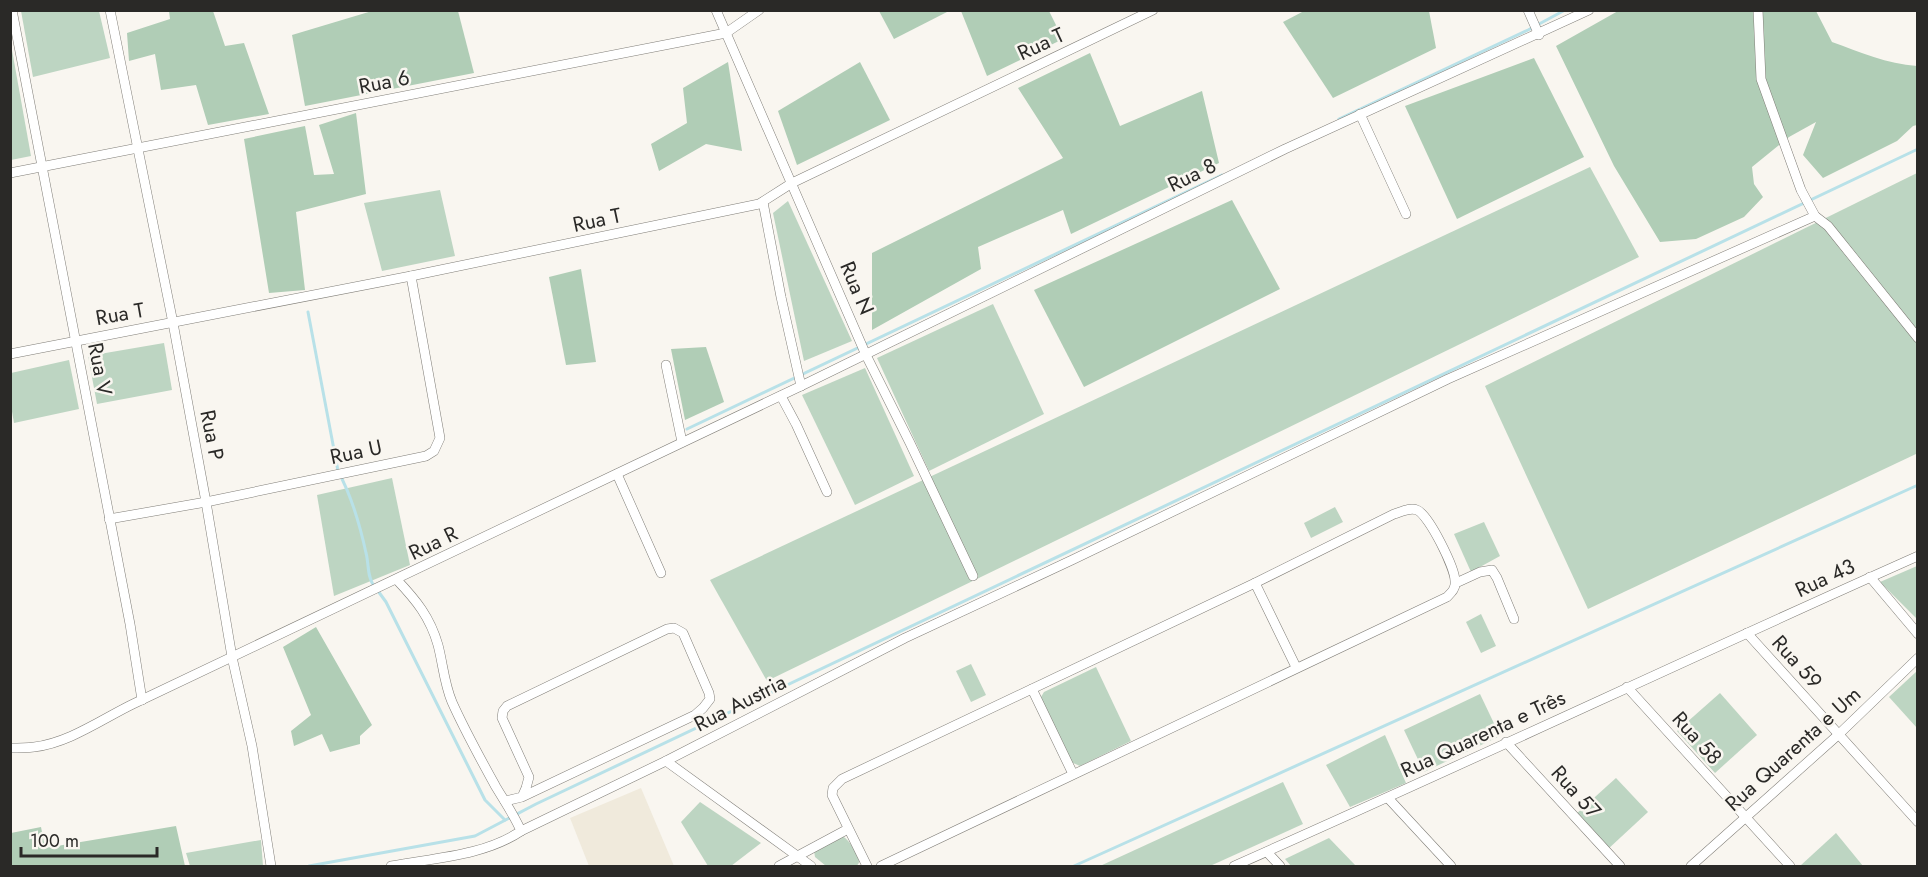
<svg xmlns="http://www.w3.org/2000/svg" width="1928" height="877" font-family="Jost,sans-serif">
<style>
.built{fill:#f0eadc}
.green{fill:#bdd5c2}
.forest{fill:#b0cdb6}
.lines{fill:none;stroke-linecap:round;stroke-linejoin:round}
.stream{stroke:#b8e1e8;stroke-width:3}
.street-casing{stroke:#807e78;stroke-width:10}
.street{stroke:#fff;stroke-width:9}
.labels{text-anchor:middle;stroke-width:5;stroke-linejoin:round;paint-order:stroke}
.street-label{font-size:21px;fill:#2a2927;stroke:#f9f6f0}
</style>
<rect width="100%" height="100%" fill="#f9f6f0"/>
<path class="built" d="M641,788L674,866H589L570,818Z"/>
<g class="green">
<path d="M21,11H99L110,58L33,77Z"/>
<path d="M10,39L31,156L11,160H10Z"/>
<path d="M1590,167L1639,257L767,681L710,580Z"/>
<path d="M1917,173L1918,450L1916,454L1588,609L1485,386Z"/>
<path d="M440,190L455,256L382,271L364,203Z"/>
<path d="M788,201L852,341L804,361L773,213Z"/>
<path d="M993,304L1044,414L929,471L877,358Z"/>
<path d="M164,343L172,390L97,404L88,356Z"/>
<path d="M69,360L79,409L14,423L11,406V373Z"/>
<path d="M865,368L914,476L855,505L802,395Z"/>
<path d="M392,478L410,565L334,596L317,495Z"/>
<path d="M1335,507L1343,522L1311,538L1304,523Z"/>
<path d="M1484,522L1500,556L1471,572L1454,534Z"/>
<path d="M1917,566V619L1880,582Z"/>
<path d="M1481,614L1496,646L1481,653L1466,622Z"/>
<path d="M971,664L986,695L971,702L956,671Z"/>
<path d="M1096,667L1131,741L1080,766L1071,762L1041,697L1044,692Z"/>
<path d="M1917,671V728L1889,697Z"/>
<path d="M1720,693L1757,735L1715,773L1677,731Z"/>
<path d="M1480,694L1500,736L1424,772L1404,730Z"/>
<path d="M1385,735L1406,783L1350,807L1326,765Z"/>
<path d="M1616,778L1648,812L1607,850L1575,815Z"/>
<path d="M1283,782L1303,824L1210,866H1100Z"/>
<path d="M700,802L761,843L731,866H708L681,822Z"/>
<path d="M1836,833L1863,866H1800Z"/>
<path d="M842,836C848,838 859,855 859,862C859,864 857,865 856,866H826L815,857L814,851Z"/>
<path d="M1329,838L1356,866H1291L1285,859Z"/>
<path d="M261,840L263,866H190L186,853Z"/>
</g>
<g class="forest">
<path d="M169,11H213L225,46L244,43L269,114L208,125L196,85L161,90L155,54L129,61L127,33L170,19Z"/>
<path d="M372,11H458L474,73L305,106L292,35Z"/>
<path d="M946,11L947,12L894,39L879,11Z"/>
<path d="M961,11H1049L1063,39L987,76Z"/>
<path d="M1304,11H1429L1436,48L1333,98L1283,22Z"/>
<path d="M1618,11H1816L1832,42C1860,52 1887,64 1917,66V125L1913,126L1897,141L1823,178L1803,155L1816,122L1789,137L1752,167L1754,184L1763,197L1744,217L1696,239L1660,242L1614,166L1556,46Z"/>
<path d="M1090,53L1120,126L1202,91L1219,163L1071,234L1063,210L978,247L981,269L872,330V253L1063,158L1018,88Z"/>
<path d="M1534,58L1584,157L1457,219L1405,106Z"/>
<path d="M728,62L742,151L706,144L659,171L651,144L687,123L683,88Z"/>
<path d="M860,62L890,120L797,165L778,111Z"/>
<path d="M356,113L366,194L296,212L305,290L269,293L244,139L305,126L314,175L334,174L319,125Z"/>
<path d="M1232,200L1280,289L1084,387L1034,290Z"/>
<path d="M581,269L596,362L566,365L549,277Z"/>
<path d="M706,347L724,402L685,420L671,349Z"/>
<path d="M316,627L372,725L360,736V744L330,752L322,734L294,746L291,731L311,715L283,647Z"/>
<path d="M176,826L185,866H11V833L41,827L45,848Z"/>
</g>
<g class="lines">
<g class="stream">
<path d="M1339,119L1528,30L1565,10"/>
<path d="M308,312L338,471C352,497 360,525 366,553C369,564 367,577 374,586"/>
<path d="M687,429L1222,175"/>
<path d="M378,591L386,602L485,800L505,820"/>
<path d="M309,866L475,836L536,804L1918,149"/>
<path d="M1074,866L1918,485"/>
</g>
<defs>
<g id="street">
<path d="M12,10L130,624L142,700"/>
<path d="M110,10L173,323L206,502L232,657L252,746L271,866"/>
<path d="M716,10L866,355L910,443L973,576"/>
<path d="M1528,10L1539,35"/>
<path d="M1758,10L1761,79L1801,190L1815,216L1828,226L1918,338"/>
<path d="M1360,114L1406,214"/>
<path d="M10,173L726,33L759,10"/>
<path d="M763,202L781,297L801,386"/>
<path d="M10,354L411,276L759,204L792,183L1153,10"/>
<path d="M666,365L682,442"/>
<path d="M781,396L796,424L827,492"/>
<path d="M617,474L661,573"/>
<path d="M109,519L206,502L426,456L434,451L440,438L411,276"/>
<path d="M1870,577L1918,634"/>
<path d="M1255,583L1296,667"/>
<path d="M1456,583L1480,572L1492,570L1497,578L1514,619"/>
<path d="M1747,633L1918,822"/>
<path d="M1627,687L1790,866"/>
<path d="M1032,689L1073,774"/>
<path d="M1506,742L1620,866"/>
<path d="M10,748C18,748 26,748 34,747C69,743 102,719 133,704L801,386L1285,149L1589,10"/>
<path d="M666,761L811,866"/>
<path d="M1388,798L1451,866"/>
<path d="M505,801L522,797L695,715L703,708L710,699L709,693L683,633L674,628L667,629L507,706L503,711L502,718L529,777L526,788L522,797"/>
<path d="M521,831L666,761L905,638L1072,560L1448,379L1815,216"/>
<path d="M1267,852L1280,866"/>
<path d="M391,866C433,858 484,856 521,831C514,815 505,802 496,787C481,760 465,731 452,702C444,683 443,664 438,645C430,617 416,600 397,580"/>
<path d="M779,866L848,829"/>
<path d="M867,866L832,795L833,788L842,779L1255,583L1394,514C1401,512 1410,507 1417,510C1429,515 1455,568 1455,581C1456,588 1452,592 1447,597L881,866"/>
<path d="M1234,866C1463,765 1689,658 1918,556"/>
<path d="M1691,866L1838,735L1918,658"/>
</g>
</defs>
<use href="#street" class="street-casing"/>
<use href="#street" class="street"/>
</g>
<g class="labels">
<g class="street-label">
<text transform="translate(1041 44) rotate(-25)" y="7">Rua T</text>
<text transform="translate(384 82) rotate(-11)" y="7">Rua 6</text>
<text transform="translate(1192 175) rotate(-26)" y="7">Rua 8</text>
<text transform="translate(597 220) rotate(-12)" y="7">Rua T</text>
<text transform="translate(857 288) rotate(67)" y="7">Rua N</text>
<text transform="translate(120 314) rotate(-10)" y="7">Rua T</text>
<text transform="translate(100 369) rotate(79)" y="7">Rua V</text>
<text transform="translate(212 435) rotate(79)" y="7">Rua P</text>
<text transform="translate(356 452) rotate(-12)" y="7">Rua U</text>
<text transform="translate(433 543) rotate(-26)" y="7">Rua R</text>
<text transform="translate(1825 578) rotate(-25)" y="7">Rua 43</text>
<text transform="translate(1797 662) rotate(48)" y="7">Rua 59</text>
<text transform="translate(740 703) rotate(-27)" y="7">Rua Austria</text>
<text transform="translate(1483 734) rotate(-25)" y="7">Rua Quarenta e Três</text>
<text transform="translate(1697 738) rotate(48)" y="7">Rua 58</text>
<text transform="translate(1793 749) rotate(-42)" y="7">Rua Quarenta e Um</text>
<text transform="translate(1576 792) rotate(48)" y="7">Rua 57</text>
</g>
</g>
<rect width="1928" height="877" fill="none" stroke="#2a2927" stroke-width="24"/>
<path d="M21 847v9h136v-9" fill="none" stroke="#2a2927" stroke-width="3"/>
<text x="30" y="847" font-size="18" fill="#2a2927" stroke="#f9f6f0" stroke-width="4.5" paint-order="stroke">100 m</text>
</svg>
